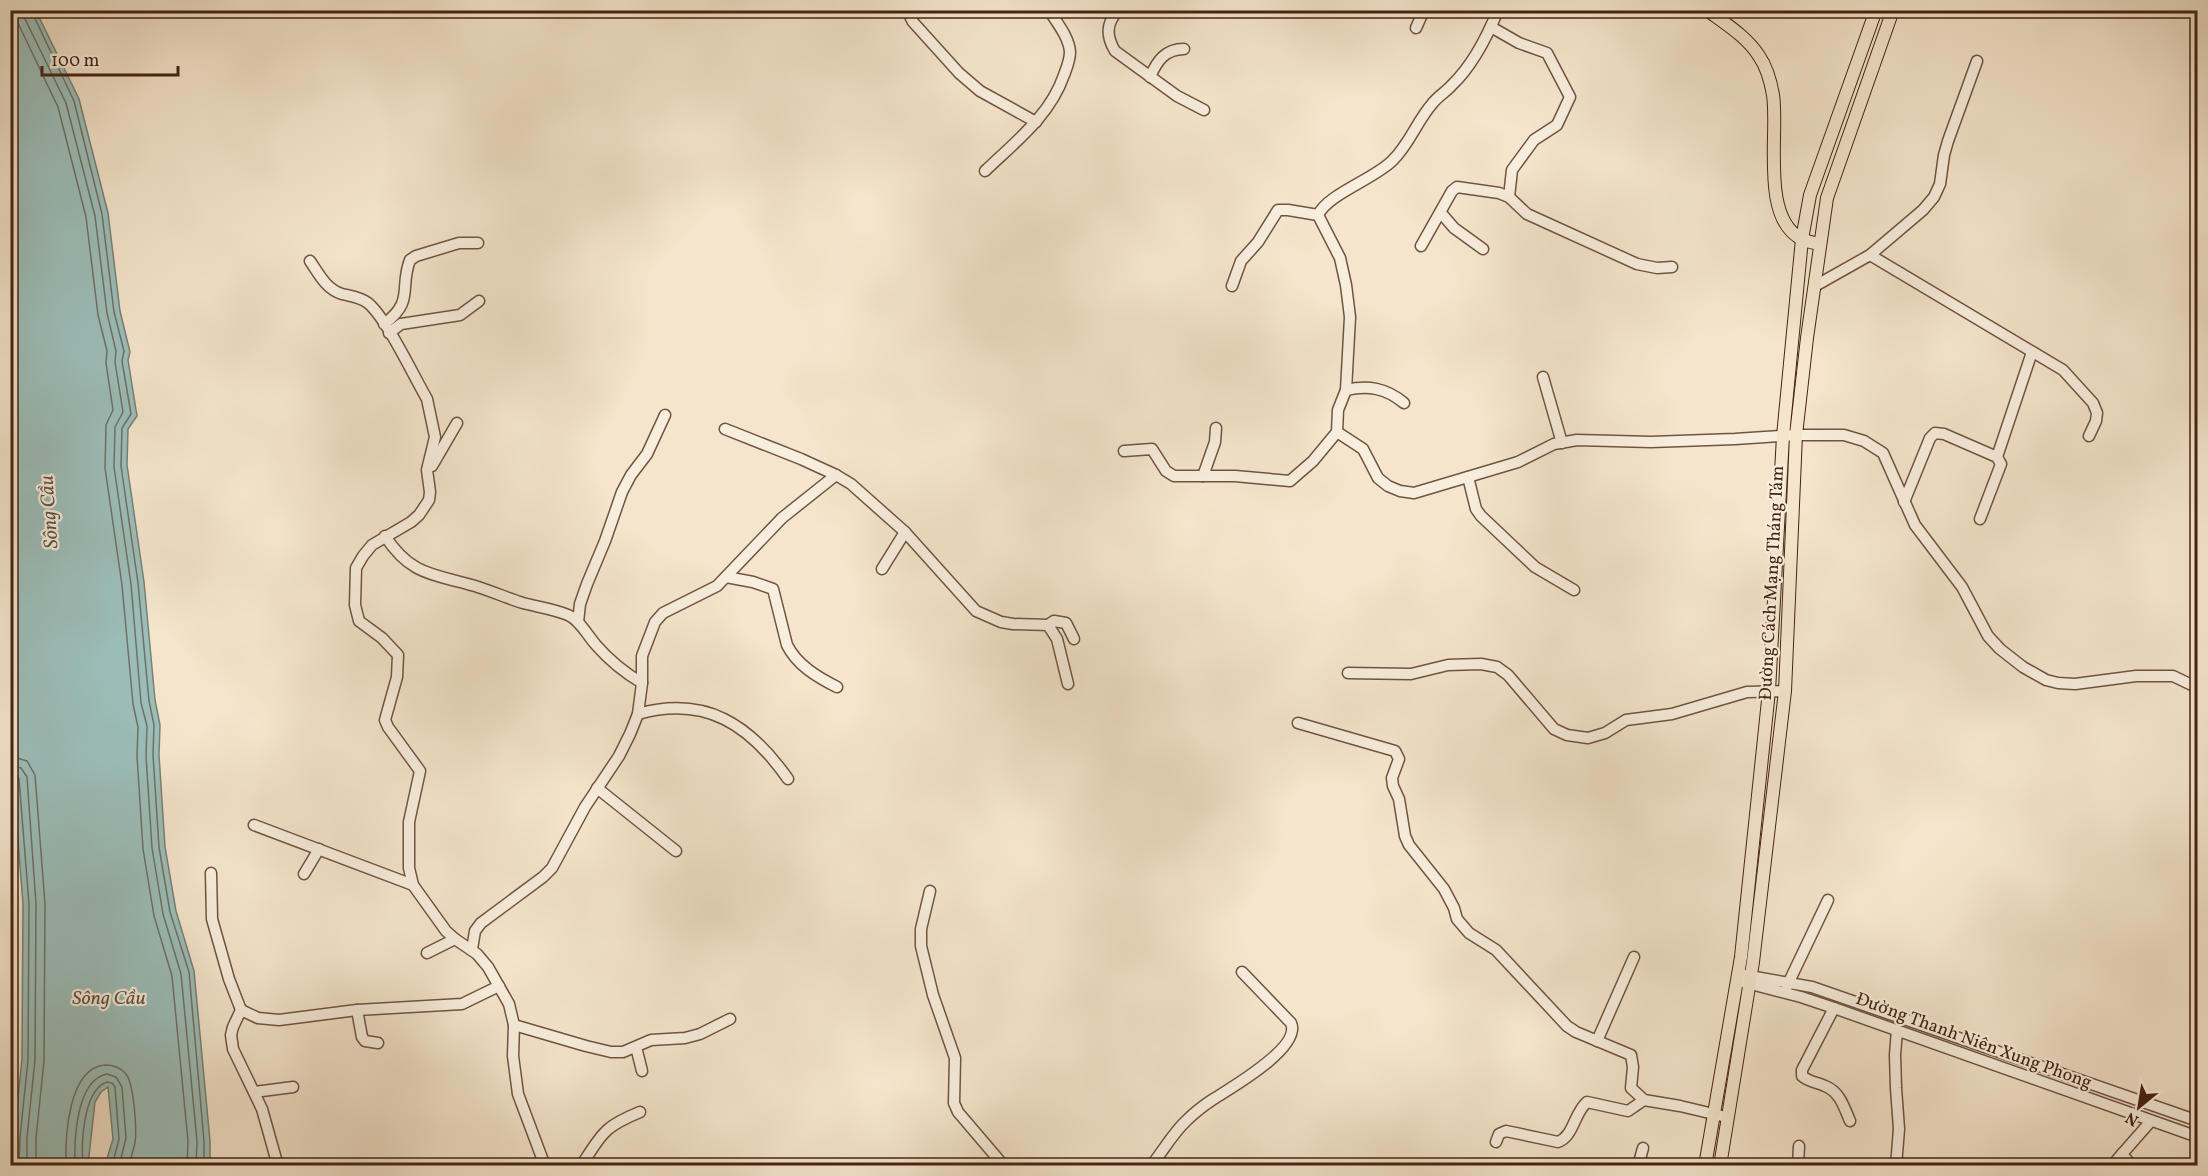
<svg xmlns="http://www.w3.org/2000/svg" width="2208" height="1176" font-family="Vollkorn,serif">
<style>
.water{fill:#9cbfbb;stroke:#798177;stroke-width:1.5}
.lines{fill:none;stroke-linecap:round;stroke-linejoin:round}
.shore{stroke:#707166;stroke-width:1.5}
.minor-casing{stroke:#715440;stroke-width:13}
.major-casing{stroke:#452311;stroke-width:14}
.minor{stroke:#f8eede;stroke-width:10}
.major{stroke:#f4e5cc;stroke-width:12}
.labels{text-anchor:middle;stroke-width:4.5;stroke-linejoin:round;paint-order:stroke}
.street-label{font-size:18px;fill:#452311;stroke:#f8eede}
.water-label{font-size:20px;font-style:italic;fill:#5f5244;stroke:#f8eede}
</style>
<rect width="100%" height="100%" fill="#f4e5cc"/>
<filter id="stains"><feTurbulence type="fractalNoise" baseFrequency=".00333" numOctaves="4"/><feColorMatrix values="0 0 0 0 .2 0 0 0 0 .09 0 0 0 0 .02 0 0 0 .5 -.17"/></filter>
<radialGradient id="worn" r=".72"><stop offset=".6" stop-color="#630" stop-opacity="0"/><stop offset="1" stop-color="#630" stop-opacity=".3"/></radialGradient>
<path class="water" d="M10,11H36L79,99L108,213L120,311L130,352L128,360L137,416L128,429L127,465L144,582L155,700L160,725L159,755L165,847L176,911L194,971L210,1141V1165H105L113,1139L108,1087L101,1092L95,1102L88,1165H14V1137L22,1059L23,904L10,739Z"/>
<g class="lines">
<g class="shore">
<path d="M15,10L17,21L58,107L86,217L98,315L107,351L106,363L113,410L106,425L105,468L122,585L133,704L138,727L137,756L143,849L154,916L172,976L188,1141L187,1166"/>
<path d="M24,10L25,19L66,103L95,216L107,313L116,351L115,362L123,412L115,427L114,467L131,584L141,703L147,726L146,756L152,848L163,914L181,974L197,1141L196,1166"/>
<path d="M31,10L74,101L102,214L114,312L124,351L122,361L131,414L122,428L121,466L138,583L149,701L154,725L153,755L159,847L170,912L189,972L204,1141V1166"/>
<path d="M10,756L27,761L35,775L45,904L44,1061L36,1138V1166"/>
<path d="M10,765L21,768L27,777L36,904L35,1060L27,1137V1166"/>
<path d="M10,772L17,774L19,779L29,904L28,1060L20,1137L19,1166"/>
<path d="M66,1166C65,1137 68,1068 105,1065C113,1065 121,1068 126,1074C134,1084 137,1130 135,1143C133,1150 131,1158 129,1166"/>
<path d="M75,1166C74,1140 76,1080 107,1074L116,1077L122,1087L126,1138L119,1166"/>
<path d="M83,1166C81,1143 83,1090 107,1082L112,1083L115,1087L119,1139L112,1166"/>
</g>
<defs>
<g id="minor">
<path d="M907,10L913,22L959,73L980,91L1036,122"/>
<path d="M1118,10C1106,24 1106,36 1115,51L1177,96L1204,110"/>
<path d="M1491,27L1519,43L1547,53L1570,97L1557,125L1534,140L1512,170L1509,197"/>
<path d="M1416,28L1424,10"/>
<path d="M1150,77C1157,61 1165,49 1184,49"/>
<path d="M985,171C1015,142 1050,116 1064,75C1067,67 1070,60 1070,52C1069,37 1057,23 1049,10"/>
<path d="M1441,213L1454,228L1483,249"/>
<path d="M1318,215C1328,194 1374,179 1392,161C1409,145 1417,121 1432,104C1438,96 1446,92 1452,85C1473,65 1487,37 1498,10"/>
<path d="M1421,246L1452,191L1457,187L1499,193L1509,197L1527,214L1637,264L1657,268L1672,267"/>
<path d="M1870,255L2063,370L2093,403L2097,413L2096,421L2089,436"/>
<path d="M310,261C319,274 326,289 342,294C350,296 360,297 368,303C387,319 413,375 427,399L435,437L427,470L430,492L429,500L419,515L411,522L372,545L363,556L356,568L355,605L359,621L382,638L398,655L397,677L385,720L388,727L420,771L409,822V868L413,885L446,931L455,939L477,954L488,967L509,1004L514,1025L513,1056L518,1094L545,1166"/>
<path d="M1232,286L1241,261L1258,242L1278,210H1288L1318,215"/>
<path d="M1815,286L1870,255L1923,210L1934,197L1940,184L1944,155L1948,141L1977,61"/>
<path d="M384,324C415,301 399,288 410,260L416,256L459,243H478"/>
<path d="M389,333L401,324L460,315L479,301"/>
<path d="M1543,377L1562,443"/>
<path d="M1346,390C1368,385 1386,388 1404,403"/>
<path d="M725,429L801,459L836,475L851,484L905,532L976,611L1001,622L1013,624L1048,625L1057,639L1068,684"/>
<path d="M1337,432L1363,449L1378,478L1388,486L1400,491L1414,493L1518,462L1554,444L1577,440L1651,442L1735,439L1796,435H1844L1864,441L1883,453L1915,525L1962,587L1988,636L2000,649L2023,667L2046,680L2058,683L2075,684L2136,676H2173L2198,688"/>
<path d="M1124,451L1152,449L1166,471L1174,476H1235L1290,481L1313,461L1337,432L1338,410L1346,390L1350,317L1346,285L1340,258L1318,215"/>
<path d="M1997,457L2032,352"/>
<path d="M432,466L457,423"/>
<path d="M1203,476L1215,442L1216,428"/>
<path d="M1468,477L1476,509L1481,516L1535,567L1574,590"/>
<path d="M1904,502L1930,438L1935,433L1944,434L1997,457L2001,464L1980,519"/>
<path d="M385,536C411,576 434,574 475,586C491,591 507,598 523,603C538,607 554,609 568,615C580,620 587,635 596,645C609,660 625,673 642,683"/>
<path d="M882,569L905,532"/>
<path d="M726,577L753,582L773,589L787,645C797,665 817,677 837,687"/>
<path d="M578,622L580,604L587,584L605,541L622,492L631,475L647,454L665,415"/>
<path d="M1048,625L1054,621L1066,623L1074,639"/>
<path d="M1348,673L1411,674L1448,665L1481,664L1497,667L1508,675L1554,729L1567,735L1588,738L1605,733L1626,720L1672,714L1747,692L1785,691"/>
<path d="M638,714C706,695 750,725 788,779"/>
<path d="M1298,723L1395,751L1399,759L1392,778L1393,786L1399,799L1405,836L1409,845L1444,889L1454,908L1457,919L1469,933L1496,950L1567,1026L1576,1032L1631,1055L1633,1067L1631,1088L1644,1100L1680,1106L1722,1116"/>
<path d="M597,788L676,851"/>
<path d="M254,825L413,885"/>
<path d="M211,873L212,919L229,979L241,1010L233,1027L231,1035L233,1049L262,1109L278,1166"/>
<path d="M304,874L319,849"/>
<path d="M930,891L921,929V946L933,995L955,1058L954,1103L958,1112L1004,1166"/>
<path d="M472,949L475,931L481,923L543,877L552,868L585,807L619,756L630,734L638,714L642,683V656L655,622L663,613L717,586L782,518L836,475"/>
<path d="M427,953L455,939"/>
<path d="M1738,974L1812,987L2198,1121"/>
<path d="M1743,982L1801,997L1834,1008L2198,1137"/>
<path d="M1787,986L1828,900"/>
<path d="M1834,1008L1802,1070V1076C1809,1082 1816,1082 1825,1086C1840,1092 1844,1107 1850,1121"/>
<path d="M241,1010L258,1018L279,1020L357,1010L462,1004L499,986"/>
<path d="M357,1010L362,1037L365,1041L378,1043"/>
<path d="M514,1025L586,1046L611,1052H623L651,1040L685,1038L700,1034L730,1019"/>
<path d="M1597,1041L1634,957"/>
<path d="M636,1047L642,1071"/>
<path d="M254,1092L293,1087"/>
<path d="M1496,1142L1499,1134L1506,1131L1558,1142C1574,1136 1574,1113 1587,1102L1628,1111L1644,1100"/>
<path d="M581,1166C602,1134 603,1127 640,1112"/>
<path d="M1151,1166C1163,1151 1173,1133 1186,1121C1193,1114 1203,1106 1212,1100C1229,1089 1302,1048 1291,1023L1242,972"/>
<path d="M1638,1166L1643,1148"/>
<path d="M1798,1166L1799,1146"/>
<path d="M1896,1166L1899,1129L1896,1088L1895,1055L1897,1030"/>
<path d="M2112,1166L2122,1154"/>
<path d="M2132,1166L2122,1154L2151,1121"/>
<path d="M2194,1166L2198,1161"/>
</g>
<g id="major">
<path d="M1707,10C1726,24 1747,37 1759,56C1766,66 1771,83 1773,95C1779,133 1760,219 1802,239C1808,242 1815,243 1820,244"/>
<path d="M1705,1166L1741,957L1769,691L1783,436L1802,239L1810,195L1876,10"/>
<path d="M1720,1166L1753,962L1785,691L1796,435L1807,338L1827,198L1893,10"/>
</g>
</defs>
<use href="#minor" class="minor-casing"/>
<use href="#major" class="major-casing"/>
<use href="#minor" class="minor"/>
<use href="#major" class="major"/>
</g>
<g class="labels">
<g class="street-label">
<text transform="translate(1771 583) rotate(-87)" y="6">Đường Cách Mạng Tháng Tám</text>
<text transform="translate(1974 1040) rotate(20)" y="6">Đường Thanh Niên Xung Phong</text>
</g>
<g class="water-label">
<text transform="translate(48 512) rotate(-94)" y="7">Sông Cầu</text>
<text x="109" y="1004">Sông Cầu</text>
</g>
</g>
<rect width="2208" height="1176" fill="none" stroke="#f4e5cc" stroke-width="36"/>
<rect x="12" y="12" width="2184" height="1152" fill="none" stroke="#452311" stroke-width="3"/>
<rect x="18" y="18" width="2172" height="1140" fill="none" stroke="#452311" stroke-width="1.5"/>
<g transform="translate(2139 1107) rotate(210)" stroke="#f8eede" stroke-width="4.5" paint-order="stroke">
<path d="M0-4.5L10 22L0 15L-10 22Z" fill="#452311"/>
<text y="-9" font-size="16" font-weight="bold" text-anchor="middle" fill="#452311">N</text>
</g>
<path d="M42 66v9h136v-9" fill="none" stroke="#452311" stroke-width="3"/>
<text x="51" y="66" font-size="18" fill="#452311" stroke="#f8eede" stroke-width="4.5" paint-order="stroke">100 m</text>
<rect width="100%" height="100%" filter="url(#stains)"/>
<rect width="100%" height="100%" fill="url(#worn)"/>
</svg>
